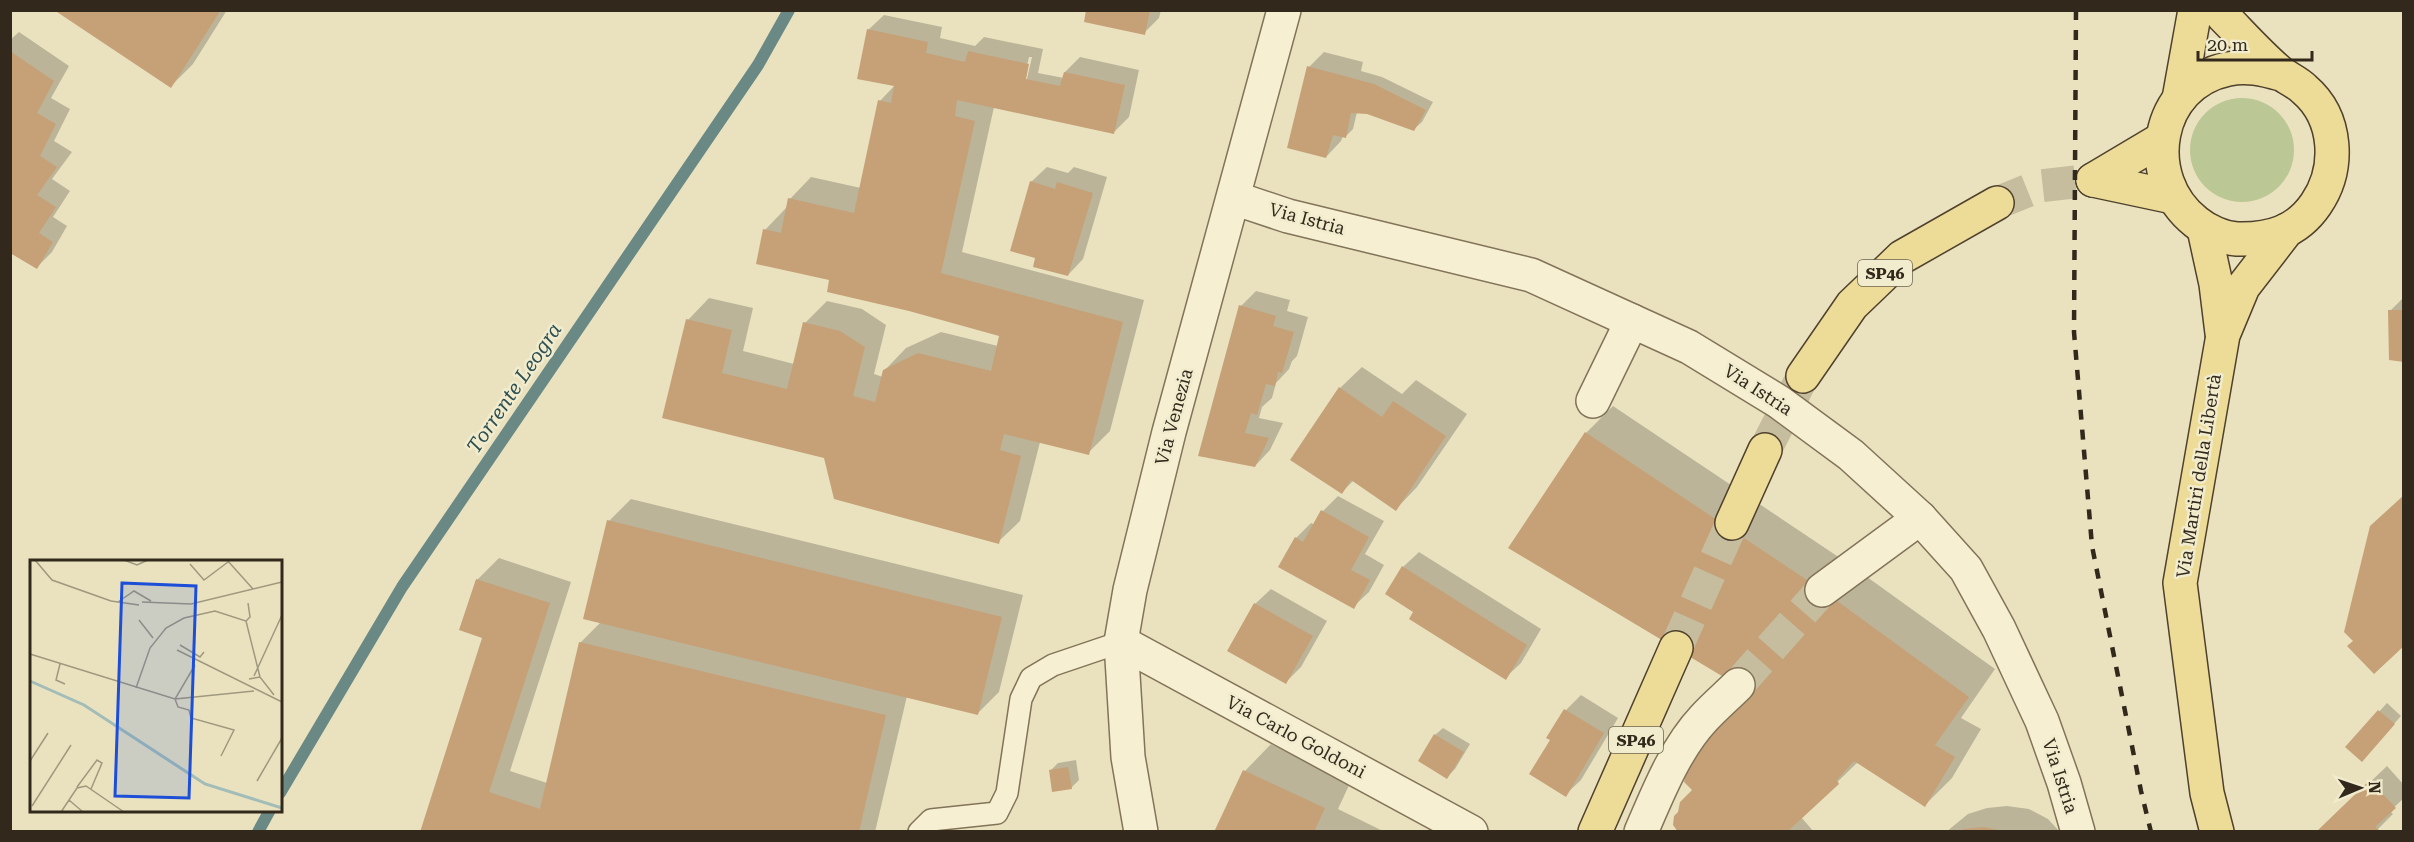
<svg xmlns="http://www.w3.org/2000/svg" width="2414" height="842" font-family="'Roboto Serif',serif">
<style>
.green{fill:#bbc794}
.shadow{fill:#0003;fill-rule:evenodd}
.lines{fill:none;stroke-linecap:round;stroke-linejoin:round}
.stream{stroke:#6a8985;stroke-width:12}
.building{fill:#c6a177}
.minor-tunnel{stroke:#c5bd9e;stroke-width:33;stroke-dasharray:33 16;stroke-linecap:butt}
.primary-tunnel{stroke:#c5bd9e;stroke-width:33;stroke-dasharray:33 16;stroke-linecap:butt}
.service-casing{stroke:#827359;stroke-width:24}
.minor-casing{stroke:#827359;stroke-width:36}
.tertiary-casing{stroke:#827359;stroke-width:36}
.primary-casing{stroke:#4f412d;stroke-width:36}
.service{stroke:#f6efd2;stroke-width:21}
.minor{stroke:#f6efd2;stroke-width:33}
.tertiary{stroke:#f6efd2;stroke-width:33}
.primary{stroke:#ecdc98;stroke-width:33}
.rail{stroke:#32291c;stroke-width:4.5;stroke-dasharray:10 10;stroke-linecap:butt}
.labels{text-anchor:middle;stroke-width:5;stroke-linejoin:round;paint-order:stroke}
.shield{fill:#f2ecce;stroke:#6c6451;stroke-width:1.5}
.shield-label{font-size:16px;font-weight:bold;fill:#32291c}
.street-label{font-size:18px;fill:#32291c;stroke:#f2ecce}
.water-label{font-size:20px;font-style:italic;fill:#2c4f51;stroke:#f2ecce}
.inset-river{fill:none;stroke:#a2bcb8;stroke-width:3}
.inset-road{fill:none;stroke:#a0987e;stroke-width:1.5}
.view{fill:#1d4ed8;fill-opacity:0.15;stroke:#1d4ed8;stroke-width:3}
.inset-edge{fill:none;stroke:#32291c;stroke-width:3}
</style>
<rect width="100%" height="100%" fill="#eae2bf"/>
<circle class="green" cx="2242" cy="150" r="52"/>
<g class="shadow">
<path d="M57,10H227L193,64L171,86Z"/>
<path d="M1088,10H1161L1159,18L1144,33Z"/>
<path d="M884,15L942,27L940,38L975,46L984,37L1043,49L1038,73L1064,78L1065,72L1080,57L1139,70L1129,117L1114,132L994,107L962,252L1144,300L1110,431L1088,453L1040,442L1020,521L998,542L825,457L664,417L688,320L709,298L753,308L743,351L794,364L805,323L827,301L862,309L886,325L874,374L883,377L884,371L906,348L941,332L998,346L1001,335L831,279L765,230L786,208L790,199L811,177L861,188L880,101L895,85L868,30ZM1029,57H1032L1023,96H1020Z"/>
<path d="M19,32L69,66L51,98L70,109L54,141L72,152L52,179L70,191L53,217L67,226L52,252L37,267L10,251V40Z"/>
<path d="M1324,52L1363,62L1361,71L1382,77L1433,102L1422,122L1414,129L1368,113L1357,112L1353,129L1346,136H1343L1341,141L1326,157L1309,67Z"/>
<path d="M1047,167L1068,173L1074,167L1107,177L1083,259L1068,275L1037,257L1031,182Z"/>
<path d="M1256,291L1290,300L1287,311L1308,317L1297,356L1292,361L1289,369L1276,383L1272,398L1262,407L1259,418L1283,423L1270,450L1255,466L1200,454L1241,306Z"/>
<path d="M2404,297V360L2390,311Z"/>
<path d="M1362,367L1402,394L1416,380L1467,414L1417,487L1396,509L1354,480L1342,492L1340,388Z"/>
<path d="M1613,406L1849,564L1995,669L1961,718L1981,729L1952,778L1925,805L1858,762L1801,817L1814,832H1680L1694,790L1705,737L1753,693L1510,547L1586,433Z"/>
<path d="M1338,496L1384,521L1365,554L1384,565L1369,592L1353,607L1280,566L1296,538L1311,523L1315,525L1323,511Z"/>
<path d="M631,499L1023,595L999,692L978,713L907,696L875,832H421L484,637L477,580L499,558L571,582L510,771L547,783L580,643L601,622L609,521Z"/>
<path d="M1419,552L1541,629L1521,663L1505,678L1403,567Z"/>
<path d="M1271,589L1327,621L1301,667L1286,682L1255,604Z"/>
<path d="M1581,695L1618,718L1581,780L1565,795L1552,739L1566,710Z"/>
<path d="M2387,703L2401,716L2369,752L2347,747Z"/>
<path d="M1443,728L1470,744L1455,769L1447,777L1435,735Z"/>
<path d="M1271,744L1351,781L1338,809L1385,832H1216L1245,771Z"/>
<path d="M1076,760L1079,780L1071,788L1050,771L1058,763Z"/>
<path d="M2387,766L2404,785V798L2390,811L2393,814L2375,832H2318Z"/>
<path d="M2007,806L2029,809L2048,819L2060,832H1946L1968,814L1987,808Z"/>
</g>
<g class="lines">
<g class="stream">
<path d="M280,793L402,587L758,65L789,10"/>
<path d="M258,832L270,810"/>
</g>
</g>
<g class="building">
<path d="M54,10H215L219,13L171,88Z"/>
<path d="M1086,10H1150L1145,35L1084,22Z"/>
<path d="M867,29L928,42L926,53L965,62L968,51L1029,64L1026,79L1060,86L1064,72L1125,85L1114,134L957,100L955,116L975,121L941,273L1123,322L1089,455L1004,434L1000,450L1021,456L999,544L834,499L824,458L662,418L686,319L732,330L722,373L787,389L803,322L840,331L865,347L853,396L875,402L883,370L918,353L991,371L999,336L909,311L827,292L829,280L756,264L763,229L781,233L788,198L854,213L878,100L891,103L894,86L857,79Z"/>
<path d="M10,51L54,81L37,113L56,124L40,156L57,167L37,195L56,207L39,233L53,242L37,269L10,253Z"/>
<path d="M1307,66L1374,84L1426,110L1414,131L1367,114L1351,113L1346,138L1333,135L1326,158L1287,148Z"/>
<path d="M1030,181L1055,189L1057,182L1093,193L1068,276L1033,267L1035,258L1010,251Z"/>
<path d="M1239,305L1276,316L1273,326L1294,332L1282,373L1278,372L1275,386L1266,384L1257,415L1251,413L1245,433L1269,438L1255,467L1198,456Z"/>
<path d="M2388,310H2404V362L2389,360Z"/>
<path d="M1339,387L1382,417L1393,401L1446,436L1396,511L1351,480L1342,494L1290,460Z"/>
<path d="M1585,432L1822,590L1969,697L1935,745L1955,757L1925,807L1854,761L1837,780L1839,784L1787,832H1678L1673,825L1674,816L1678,812L1680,802L1692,790L1684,782L1686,771L1676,763L1752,694L1508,548Z"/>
<path d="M2404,495V646L2374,674L2347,646L2353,641L2344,632L2370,526Z"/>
<path d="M1321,510L1369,537L1351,570L1370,580L1354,609L1278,567L1295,537L1303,542Z"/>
<path d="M607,520L1002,617L978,715L583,619Z"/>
<path d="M1402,566L1527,645L1506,680L1409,619L1413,612L1385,594Z"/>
<path d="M476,579L550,603L489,792L540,809L579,642L886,715L859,832H420L482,638L459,630Z"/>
<path d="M1254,603L1313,636L1286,684L1227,651Z"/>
<path d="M1564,709L1604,733L1566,797L1529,774L1550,740L1546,738Z"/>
<path d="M2378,710L2395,724L2362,762L2345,747Z"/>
<path d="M1434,734L1464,752L1447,779L1418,761Z"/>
<path d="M1068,767L1072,789L1052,792L1049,770Z"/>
<path d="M1243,770L1325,808L1314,832H1214Z"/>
<path d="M2370,780L2396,808L2375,827L2379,830L2316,832Z"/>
<path d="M1984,827L2008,832H1958L1964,829Z"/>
</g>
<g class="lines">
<path class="minor-tunnel" d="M1738,685L1822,590"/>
<g class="primary-tunnel">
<path d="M1997,203L2039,186L2093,180"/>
<path d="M1765,450L1803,376"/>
<path d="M1676,648L1732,523"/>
</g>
<defs>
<path id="service" d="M919,832L931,820L997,813L1007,793L1021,699L1031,678L1053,665L1121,642"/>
<g id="minor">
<path d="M1234,198L1288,216L1531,275L1689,347L1779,402L1851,455L1920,518L1966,569L1999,629L2042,721L2064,783L2078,832"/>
<path d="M1593,401L1632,321"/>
<path d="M1822,590L1920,518"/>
<path d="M1121,642L1471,832"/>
<path d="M1641,832C1658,793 1675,749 1704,718C1715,706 1727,696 1738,685"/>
</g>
<path id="tertiary" d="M1141,832L1128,757L1121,642L1130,590L1169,432L1284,10"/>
<g id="primary">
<path d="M2221,10L2223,16C2242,35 2261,57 2282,74C2289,79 2298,83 2304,89C2338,118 2340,169 2316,204C2297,232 2270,240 2237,239C2223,238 2207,231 2196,222C2140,178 2155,84 2228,69C2247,65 2263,69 2281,74"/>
<path d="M2179,99L2195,10"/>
<path d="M2093,180L2173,197"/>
<path d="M2093,180L2162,139"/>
<path d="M2204,229L2216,284L2222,333"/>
<path d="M1803,376L1852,305L1902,257L1997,203"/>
<path d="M1732,523L1765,450"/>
<path d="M1595,832L1676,648"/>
<path d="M2217,832L2207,793L2180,583L2223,335L2243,287L2287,230"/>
</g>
</defs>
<use href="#service" class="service-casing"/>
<use href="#minor" class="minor-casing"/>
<use href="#tertiary" class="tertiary-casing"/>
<use href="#primary" class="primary-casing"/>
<use href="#service" class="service"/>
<use href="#minor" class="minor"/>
<use href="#tertiary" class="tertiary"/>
<use href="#primary" class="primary"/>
<path class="rail" d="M2076,10L2074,332L2092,546L2141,791L2151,832"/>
</g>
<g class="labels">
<g class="shield">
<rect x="1858" y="260" width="54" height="26" rx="4.5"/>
<rect x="1609" y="727" width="54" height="26" rx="4.5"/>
</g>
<g class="shield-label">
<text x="1885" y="279">SP46</text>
<text x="1636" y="746">SP46</text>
</g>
<g class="street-label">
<text transform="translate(1307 219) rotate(15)" y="6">Via Istria</text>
<text transform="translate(1758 390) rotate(33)" y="6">Via Istria</text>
<text transform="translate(1174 417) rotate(-75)" y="6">Via Venezia</text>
<text transform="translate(2199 476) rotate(-81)" y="6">Via Martiri della Libertà</text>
<text transform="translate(1296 737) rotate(28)" y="6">Via Carlo Goldoni</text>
<text transform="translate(2060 776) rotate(72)" y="6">Via Istria</text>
</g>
<g class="water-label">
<text transform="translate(514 388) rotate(-56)" y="7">Torrente Leogra</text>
</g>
</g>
<g transform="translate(30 560)">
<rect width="252" height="252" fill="#eae2bf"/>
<path class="inset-river" d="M0,121L54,145L175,224L252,248"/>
<path class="inset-road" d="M5,0L22,20L81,41L109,45M94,0L107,5L118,0M197,0L223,29M160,4L174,20L198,2M88,42L104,31L121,41M112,42L161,44L252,22M109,60L123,78M216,61L220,57L218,43M150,85L170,97L174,92M147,90L252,142M0,94L145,139L224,131M30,104L26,120L35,124M165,105L145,139L148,147L159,150L161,158L204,170L191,196M224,116L252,55M219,119L230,117L244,135M106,128L120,88L136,68L154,58L185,51L216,61L230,117M0,201L18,173M227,221L252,178M47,227L67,200L72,203L61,229M39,240L53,252M2,246L41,185M31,252L47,228L56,226L94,252"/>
<path class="view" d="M92,23L166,26L159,238L85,236Z"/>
<rect width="252" height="252" class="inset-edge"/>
</g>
<rect width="2414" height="842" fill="none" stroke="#32291c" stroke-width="24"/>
<g transform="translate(2360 788) rotate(88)" stroke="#f2ecce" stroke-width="4.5" paint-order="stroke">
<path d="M0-4.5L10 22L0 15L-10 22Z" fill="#32291c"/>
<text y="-9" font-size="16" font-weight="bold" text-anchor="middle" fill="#32291c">N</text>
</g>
<path d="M2198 51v9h114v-9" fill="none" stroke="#32291c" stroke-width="3"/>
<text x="2207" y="51" font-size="18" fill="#32291c" stroke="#f2ecce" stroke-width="4.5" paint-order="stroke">20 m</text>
</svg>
